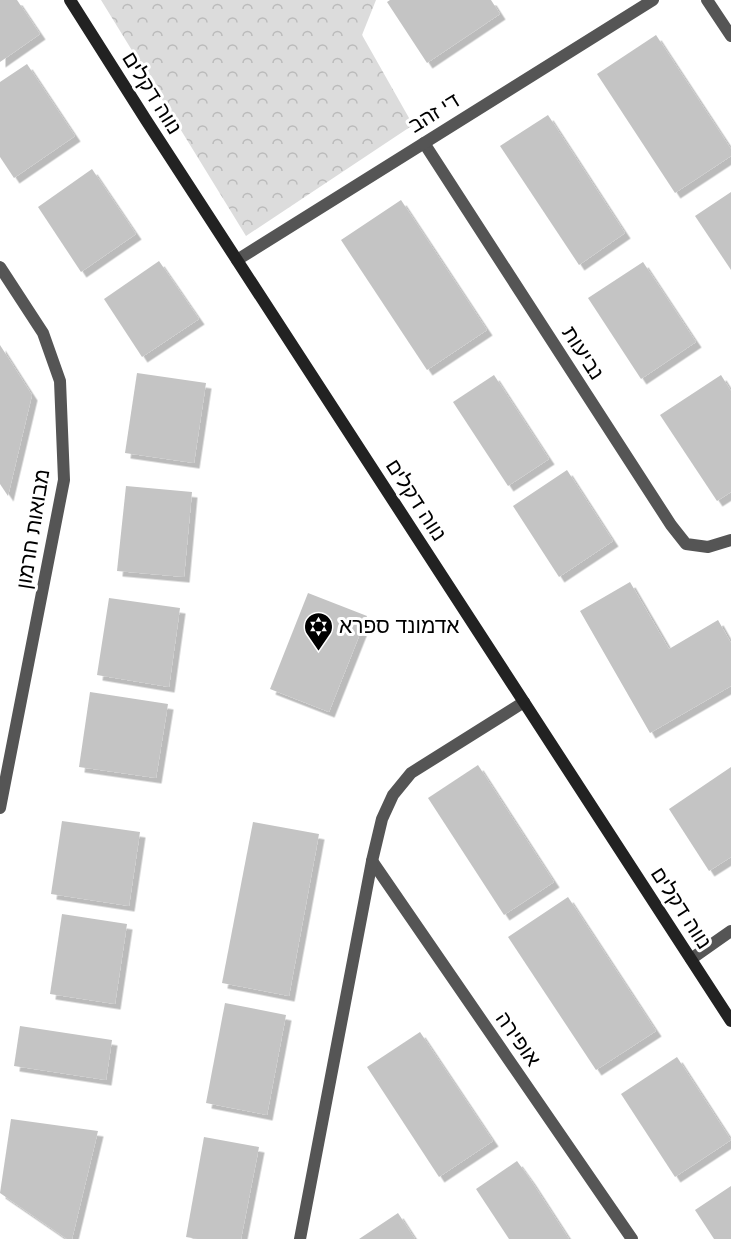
<svg xmlns="http://www.w3.org/2000/svg" width="731" height="1239" font-family="Arial,'Noto Sans Hebrew',sans-serif">
<style>
.forest{fill:url(#forest-crowns)}
.building{fill:#c4c4c4;filter:url(#shadow)}
.lines{fill:none;stroke-linecap:round;stroke-linejoin:round}
.street{stroke:#555;stroke-width:12}
.secondary{stroke:#222;stroke-width:12}
.labels{text-anchor:middle;stroke-width:6;stroke-linejoin:round;paint-order:stroke}
.street-label{font-size:21px;fill:#000;stroke:#fff}
.poi-label{font-size:21px;fill:#000;stroke:#fff;text-anchor:start}
</style>
<defs>
<pattern id="forest-crowns" width="20" height="18" patternUnits="userSpaceOnUse" patternTransform="scale(1.5)"><rect width="20" height="18" fill="#dcdcdc"/><path d="M2 6a3 3 0 1 1 6 0M12 15a3 3 0 1 1 6 0" fill="none" stroke="#bbb"/></pattern>
<filter id="shadow"><feDropShadow dx="5.5" dy="5.5" stdDeviation="0" flood-color="#0004"/></filter>
</defs>
<rect width="100%" height="100%" fill="#fff"/>
<path class="forest" d="M101,0H376L362,35L413,125L246,236Z"/>
<g class="building">
<path d="M0,0H17L40,34L0,62Z"/>
<path d="M390,0H491L500,14L427,63L387,2Z"/>
<path d="M656,35L731,149V156L675,193L597,74Z"/>
<path d="M27,64L75,136L14,178L0,157V82Z"/>
<path d="M548,115L625,233L579,265L500,146Z"/>
<path d="M92,169L136,234L81,272L38,207Z"/>
<path d="M731,192V270L695,216Z"/>
<path d="M401,200L487,330L427,370L341,240Z"/>
<path d="M159,261L199,319L142,357L104,299Z"/>
<path d="M643,262L696,342L641,379L588,298Z"/>
<path d="M0,345L32,395L8,496L0,484Z"/>
<path d="M137,373L206,383L194,463L125,453Z"/>
<path d="M494,375L549,459L508,486L453,402Z"/>
<path d="M721,375L731,391V492L717,501L660,415Z"/>
<path d="M567,470L613,541L559,577L513,506Z"/>
<path d="M126,486L192,492L184,577L117,571Z"/>
<path d="M630,582L669,649L718,620L731,643V686L650,733L580,611Z"/>
<path d="M308,593L367,616L329,712L270,689Z"/>
<path d="M109,598L180,608L169,687L97,675Z"/>
<path d="M90,692L168,704L156,778L79,767Z"/>
<path d="M478,765L554,882L504,915L428,798Z"/>
<path d="M731,767V857L709,871L669,809Z"/>
<path d="M62,821L140,832L129,906L51,894Z"/>
<path d="M253,822L319,834L289,996L222,983Z"/>
<path d="M568,897L656,1031L596,1070L508,937Z"/>
<path d="M62,914L127,924L115,1004L50,994Z"/>
<path d="M225,1003L286,1015L267,1115L206,1103Z"/>
<path d="M20,1026L112,1040L106,1080L14,1066Z"/>
<path d="M420,1032L493,1141L439,1177L367,1067Z"/>
<path d="M677,1057L731,1140L675,1177L621,1094Z"/>
<path d="M11,1119L98,1131L72,1239H67L0,1193Z"/>
<path d="M204,1137L259,1147L241,1239H198L186,1237Z"/>
<path d="M517,1161L530,1179L569,1239H509L476,1189Z"/>
<path d="M731,1186V1239H714L695,1210Z"/>
<path d="M398,1213L415,1239H359Z"/>
</g>
<g class="lines">
<g class="street">
<path d="M707,0L731,36"/>
<path d="M424,143L671,525L686,544L708,547L731,540"/>
<path d="M237,260L653,0"/>
<path d="M0,267L43,333L60,381L64,480L0,808"/>
<path d="M372,861L632,1239"/>
<path d="M691,959L731,931"/>
<path d="M300,1239L372,861L382,819L393,795L411,773L524,702"/>
</g>
<path class="secondary" d="M70,0L146,120L731,1021"/>
</g>
<defs>
<symbol id="synagogue-pin" viewBox="-11 -11 22 30"><path d="M0 17L-7.5 6A9.5 9.5 0 1 1 7.5 6Z" fill="#000" stroke="#fff"/><path d="M0-6.5L5.6 3.2H-5.6ZM0 6.5L5.6-3.2H-5.6Z" fill="#fff"/></symbol>
</defs>
<g fill-rule="evenodd">
<use href="#synagogue-pin" x="302" y="610" width="33" height="45"/>
</g>
<g class="labels">
<g class="street-label">
<text transform="translate(152 93) rotate(58)" y="7">נווה דקלים</text>
<text transform="translate(434 113) rotate(-32)" y="7">די זהב</text>
<text transform="translate(583 353) rotate(57)" y="7">נביעות</text>
<text transform="translate(416 500) rotate(57)" y="7">נווה דקלים</text>
<text transform="translate(33 529) rotate(-81)" y="7">מבואות חרמון</text>
<text transform="translate(681 908) rotate(57)" y="7">נווה דקלים</text>
<text transform="translate(518 1039) rotate(55)" y="7">אופירה</text>
</g>
<g class="poi-label">
<text x="339" y="633">אדמונד ספרא</text>
</g>
</g>
</svg>
